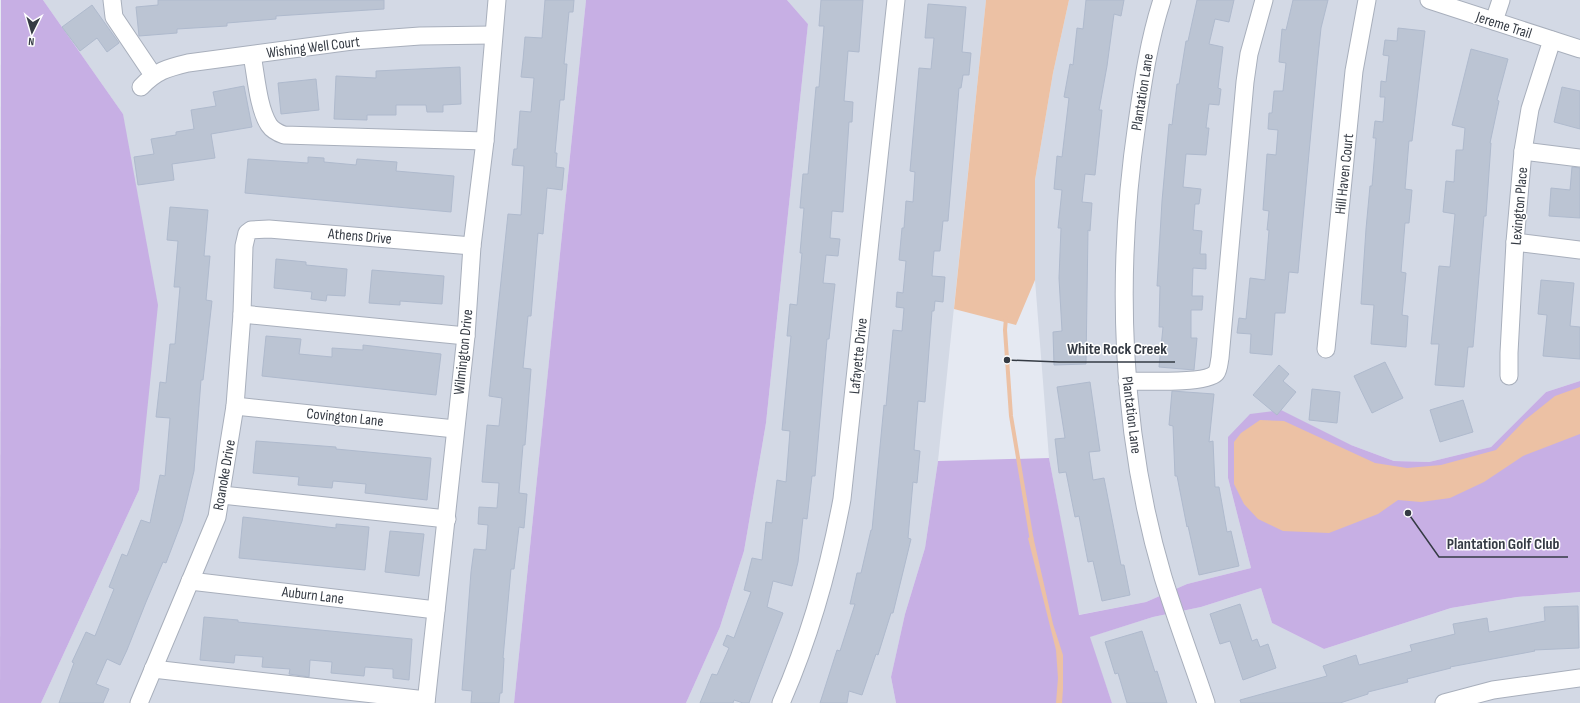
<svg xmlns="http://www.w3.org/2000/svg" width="1580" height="703" font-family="'Sofia Sans Condensed',sans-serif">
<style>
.residential{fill:#d3d9e5}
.green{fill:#c7afe4}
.water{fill:#ecc1a4}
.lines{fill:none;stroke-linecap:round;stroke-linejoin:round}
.stream{stroke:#ecc1a4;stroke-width:4}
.building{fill:#bbc4d3;stroke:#afbacd}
.minor-casing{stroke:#a8afbc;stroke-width:19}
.minor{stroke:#fff;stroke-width:17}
.labels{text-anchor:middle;stroke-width:3;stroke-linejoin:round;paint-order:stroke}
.street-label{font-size:15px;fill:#353b44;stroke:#fff}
.leader{fill:none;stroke:#353b44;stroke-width:1.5}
.callout-dot{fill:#353b44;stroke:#fff;stroke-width:1.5}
.callout-label{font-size:16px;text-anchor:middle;font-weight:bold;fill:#353b44;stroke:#fff;stroke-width:3;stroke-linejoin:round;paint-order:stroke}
</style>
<rect width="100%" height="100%" fill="#e5e9f2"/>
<g class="residential">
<path d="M43,0H586L514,703H41L139,490L123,114Z"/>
<path d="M787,0H986L938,461L925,548L905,614L891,677L896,703H686L720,627L744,551L766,423L808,24Z"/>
<path d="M1069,0H1580V381L1546,392L1491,447L1429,462L1394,461L1351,445L1228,437V478L1251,568L1187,584L1146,602L1078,615L1049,458L1035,280V180L1053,73Z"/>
<path d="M1261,588L1272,623L1324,649L1451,608L1517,597L1580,592V703H1112L1089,637L1153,617L1201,607Z"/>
</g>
<g class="green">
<path d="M1,0H43L123,114L158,305L139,490L41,703H0Z"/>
<path d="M586,0H787L808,24L766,423L744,551L720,627L686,703H514Z"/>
<path d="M1580,381V592L1517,597L1451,608L1324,649L1272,623L1261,588L1201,607L1153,617L1090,637L1112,703H896L891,677L905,614L925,548L938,461L1049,458L1079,615L1146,602L1187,584L1251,568L1228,478V437L1250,414L1281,410L1351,445L1394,461L1429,462L1491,447L1546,392Z"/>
</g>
<g class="water">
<path d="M986,0H1069L1053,73L1035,180V280L1016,325L954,309Z"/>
<path d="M1580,387V434L1523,456L1484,482L1450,498L1421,502L1398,500L1378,514L1329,533L1283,531L1258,519L1244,504L1234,484V442L1241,433L1260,420L1284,421L1375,463L1407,468L1441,465L1496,450L1525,420L1555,396Z"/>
<path d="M1033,536L1053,624L1063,655V689L1062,703H1056L1058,678L1056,650L1028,538Z"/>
</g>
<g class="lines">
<path class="stream" d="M1006,318L1005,330L1011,416L1032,541"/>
</g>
<g class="building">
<path d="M158,0H384V9L276,16V19L227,23V26L177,29V33L139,36L136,7L158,5Z"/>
<path d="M545,0H574L573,12H569L564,64H567L564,100H560L555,153H557L556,167L564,168L562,190L547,188L543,234L538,233L531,316H528L523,368L531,369L525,445H523L519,493L527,494L524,528L519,527L514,569H511L503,658H504L502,693H500L499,703H471L472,691L462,690L471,572L474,549L486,550L488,525L478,524L479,507L497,508L499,483L482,482L487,425L499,426L502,398L489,396L508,214L521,215L524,166L512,165L514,149H517L520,111L531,112L534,78L521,77L523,60L525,37L542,38Z"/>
<path d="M821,0H863L859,52L848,51L844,101L853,102L852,122H849L843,212L832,211L830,238L840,239L838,256L826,255L823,283L835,284L829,339H827L815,476H812L807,519L803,518L798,562L792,586L773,581L767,607L783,613L749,703H743L734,700L733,703H700L712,674L717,675L729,648L723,645L727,635L734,638L751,592L744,590L752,558L762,560L766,522L772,523L777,480L786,482L790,431L782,430L791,336H787L790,304L797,305L802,253H800L804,208H800L803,174H808L816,87H819L824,26H819Z"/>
<path d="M1086,0H1124L1121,16L1114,14L1107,66L1099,110H1102L1095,175L1085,174L1082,202L1092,203L1090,231L1088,230L1086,364L1054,365L1053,332L1062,331L1059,278L1061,228H1058L1062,190L1054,189L1057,156L1062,157L1069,98L1064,97L1070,64L1073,65L1077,28L1083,29Z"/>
<path d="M1197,0H1234L1229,22L1215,19L1209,44L1223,47L1218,88L1221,89L1219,105L1209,104L1206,128H1209L1206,155L1186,154L1183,187L1201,189L1199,204H1195L1193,230L1202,231L1200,254H1206V269L1193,268L1192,296H1203L1202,310H1191V338H1197L1194,370L1159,367L1163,327H1159L1160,286H1157L1162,201L1169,124L1172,125L1177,84H1179L1186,41H1188Z"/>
<path d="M1293,0H1328L1321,28L1317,66L1298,273L1289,272L1285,313H1275L1272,355L1250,353L1251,334L1237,333L1239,318L1246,319L1250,278L1265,280L1269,230H1267L1269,211L1263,210L1267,154L1276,155L1278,130L1268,129L1269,113H1272L1274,91H1283L1286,63L1279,62L1282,29L1286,30Z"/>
<path d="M928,4L966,7L962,52L971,53L969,75H963L961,88H959L948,221H943L940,251H934L932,276L945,277L943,302L935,301L934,311H932L925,402L918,401L914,450L920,451L917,483L913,482L908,538L911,539L893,613H891L878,655L876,654L862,695L849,691L847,703H820L837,650L840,651L855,604H850L857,573H861L871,530H872L884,405L886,406L893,330L902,331L904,308L896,307L897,292L903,293L906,261L899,260L902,228H904L906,201L913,202L915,172L910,171L919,68L931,69L934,38H925Z"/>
<path d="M92,5L119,43L107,52L97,38L80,51L62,27Z"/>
<path d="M1398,28L1425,31L1412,141H1409L1405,189L1412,190L1409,223H1405L1401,272L1406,273L1402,315L1408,316L1406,347L1371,344L1374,305L1361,304L1366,229L1370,186H1372L1376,138H1373L1375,121L1383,122L1385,97H1380L1381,81L1386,82L1389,56L1383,55L1385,40L1397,41Z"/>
<path d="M1471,49L1508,59L1497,100L1499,101L1490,143H1491L1486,216H1484L1473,347H1468L1464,387L1435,385L1439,344H1431L1439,266L1450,267L1455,214L1443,212L1446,181L1454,182L1456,150H1463L1465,128L1452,125Z"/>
<path d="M460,67L461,104L443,105V112H427L426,105H396V115H367V120L334,119L336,76L376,78V71Z"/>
<path d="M316,79L319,110L281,114L278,83Z"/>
<path d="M244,86L252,127L211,134L215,158L172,164L174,180L138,185L134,157L154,154L151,139L176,135V132L194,129L191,110L216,106L213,92Z"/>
<path d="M1562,87L1580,91V129L1554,122Z"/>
<path d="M308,157L324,158V162L356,165L357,159L397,162L396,171L454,176L451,212L245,193L248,159L308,163Z"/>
<path d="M1572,167L1580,168V218L1549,216L1551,188L1570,190Z"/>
<path d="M170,207L208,210L204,256H210L206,300L212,301L203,380H201L194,471L182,521L166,563L163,562L146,602L127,650L120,665L107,659L96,684L109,689L103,703H59L74,663L72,662L86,632L95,636L114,589L109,587L122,554L127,556L141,520L150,523L160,475L165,476L170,418L156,417L160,382L166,383L170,344H175L180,287H174L178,241L167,240Z"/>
<path d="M276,259L306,262V265L347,269L345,296L327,295L326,301L311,299L312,292L274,288Z"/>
<path d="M372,270L444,276L442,304L400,301V305L369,303Z"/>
<path d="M1541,280L1574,283L1570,326L1580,327V359L1543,356L1547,315L1538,314Z"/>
<path d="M266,336L301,339L299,354L332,357V348L363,350V345L441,354L436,395L262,376Z"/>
<path d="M1385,362L1403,398L1372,413L1354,376Z"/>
<path d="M1279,365L1289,374L1283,381L1296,392L1277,415L1253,395Z"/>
<path d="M1090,382L1100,451L1089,452L1093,480L1104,478L1121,565H1124L1130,595L1102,601L1093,561L1088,562L1079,516L1075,517L1066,472L1059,473L1055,439L1065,438L1057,387Z"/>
<path d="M1312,389L1340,392L1337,423L1309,420Z"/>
<path d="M1172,391L1214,394L1209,442L1213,441L1215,487H1219L1227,532L1231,531L1239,566L1199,575L1188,526L1187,527L1177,476H1175L1173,426L1169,425Z"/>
<path d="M1463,400L1473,432L1440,442L1430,410Z"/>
<path d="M256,441L336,447V449L431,458L427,500L365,493L366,484L333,481L332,488L298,485L299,477L253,473Z"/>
<path d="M243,517L336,528V524L369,527L365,570L239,558Z"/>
<path d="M390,531L424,534L419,576L385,572Z"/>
<path d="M1240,604L1252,641L1257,639L1260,647L1268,644L1276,668L1243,680L1230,641L1220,644L1210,614Z"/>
<path d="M1578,606L1579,648L1534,650L1535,651L1450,667L1451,668L1407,679L1408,682L1368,692V694L1340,703H1241L1240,700L1327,676L1323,666L1356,655L1359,665L1412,651L1410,645L1455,634L1453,624L1487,618L1489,632L1545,621L1544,607Z"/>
<path d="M204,617L238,620V622L412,639L409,680L393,678V669L365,667L364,676L331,673L332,662L310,660L309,677L289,674L290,669L262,667L263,657L235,655L234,663L200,660Z"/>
<path d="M1142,631L1155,672L1157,671L1167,703H1127L1118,673L1115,674L1105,642Z"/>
</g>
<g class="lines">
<defs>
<g id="minor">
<path d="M112,0L114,17L153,75"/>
<path d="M1162,0C1149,40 1143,81 1137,123C1115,272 1120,432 1163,577C1176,619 1192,661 1206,703"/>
<path d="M1429,0L1580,49"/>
<path d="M1494,21L1501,0"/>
<path d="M252,55C256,75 258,108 269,125C273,131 278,133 284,135L485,141"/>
<path d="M141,87C156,71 167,68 188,63L352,41L420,36L493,35"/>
<path d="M1523,151L1580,158"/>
<path d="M1515,242L1580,250"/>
<path d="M242,314L466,336"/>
<path d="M1326,349L1354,71L1367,0"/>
<path d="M1509,376V353L1515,242L1523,151L1530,109L1552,40"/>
<path d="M1127,381C1144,381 1206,384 1216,373C1219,369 1219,362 1220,358L1245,82L1249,54L1264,0"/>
<path d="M235,406L455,429"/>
<path d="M222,495L447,519"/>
<path d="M190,581L436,610"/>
<path d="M153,669L426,700"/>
<path d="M139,703L217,517L235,406L242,314L244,246L247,233L251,230L269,229L472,246"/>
<path d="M426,703L466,336L472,246L485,141L497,0"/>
<path d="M781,703C810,637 829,569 842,499L896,0"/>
<path d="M1444,703L1493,690L1580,678"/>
</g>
</defs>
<use href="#minor" class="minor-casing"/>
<use href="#minor" class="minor"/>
</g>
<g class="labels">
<g class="street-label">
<text transform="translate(1504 25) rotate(18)" y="5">Jereme Trail</text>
<text transform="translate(313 47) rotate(-7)" y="5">Wishing Well Court</text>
<text transform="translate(1142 92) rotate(-81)" y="5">Plantation Lane</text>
<text transform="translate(1344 174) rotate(-84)" y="5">Hill Haven Court</text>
<text transform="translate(1519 206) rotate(-85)" y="5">Lexington Place</text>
<text transform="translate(360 236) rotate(5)" y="5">Athens Drive</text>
<text transform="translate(463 352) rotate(-84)" y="5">Wilmington Drive</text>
<text transform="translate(858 356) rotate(-84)" y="5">Lafayette Drive</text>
<text transform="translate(1132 415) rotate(83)" y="5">Plantation Lane</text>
<text transform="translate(345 417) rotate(6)" y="5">Covington Lane</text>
<text transform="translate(224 475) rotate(-80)" y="5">Roanoke Drive</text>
<text transform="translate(313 595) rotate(7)" y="5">Auburn Lane</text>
</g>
</g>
<path class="leader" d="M1007 360L1059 362H1175M1408 513L1439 557H1568"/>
<g class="callout-dot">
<circle cx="1007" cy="360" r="4"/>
<circle cx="1408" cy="513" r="4"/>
</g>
<g class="callout-label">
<text x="1117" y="354">White Rock Creek</text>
<text x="1503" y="549">Plantation Golf Club</text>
</g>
<g transform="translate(32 32) rotate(185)" stroke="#ffffff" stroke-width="3" paint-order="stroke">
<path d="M0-3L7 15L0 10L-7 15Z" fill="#353b44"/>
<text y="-6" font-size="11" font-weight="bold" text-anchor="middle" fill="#353b44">N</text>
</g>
</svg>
